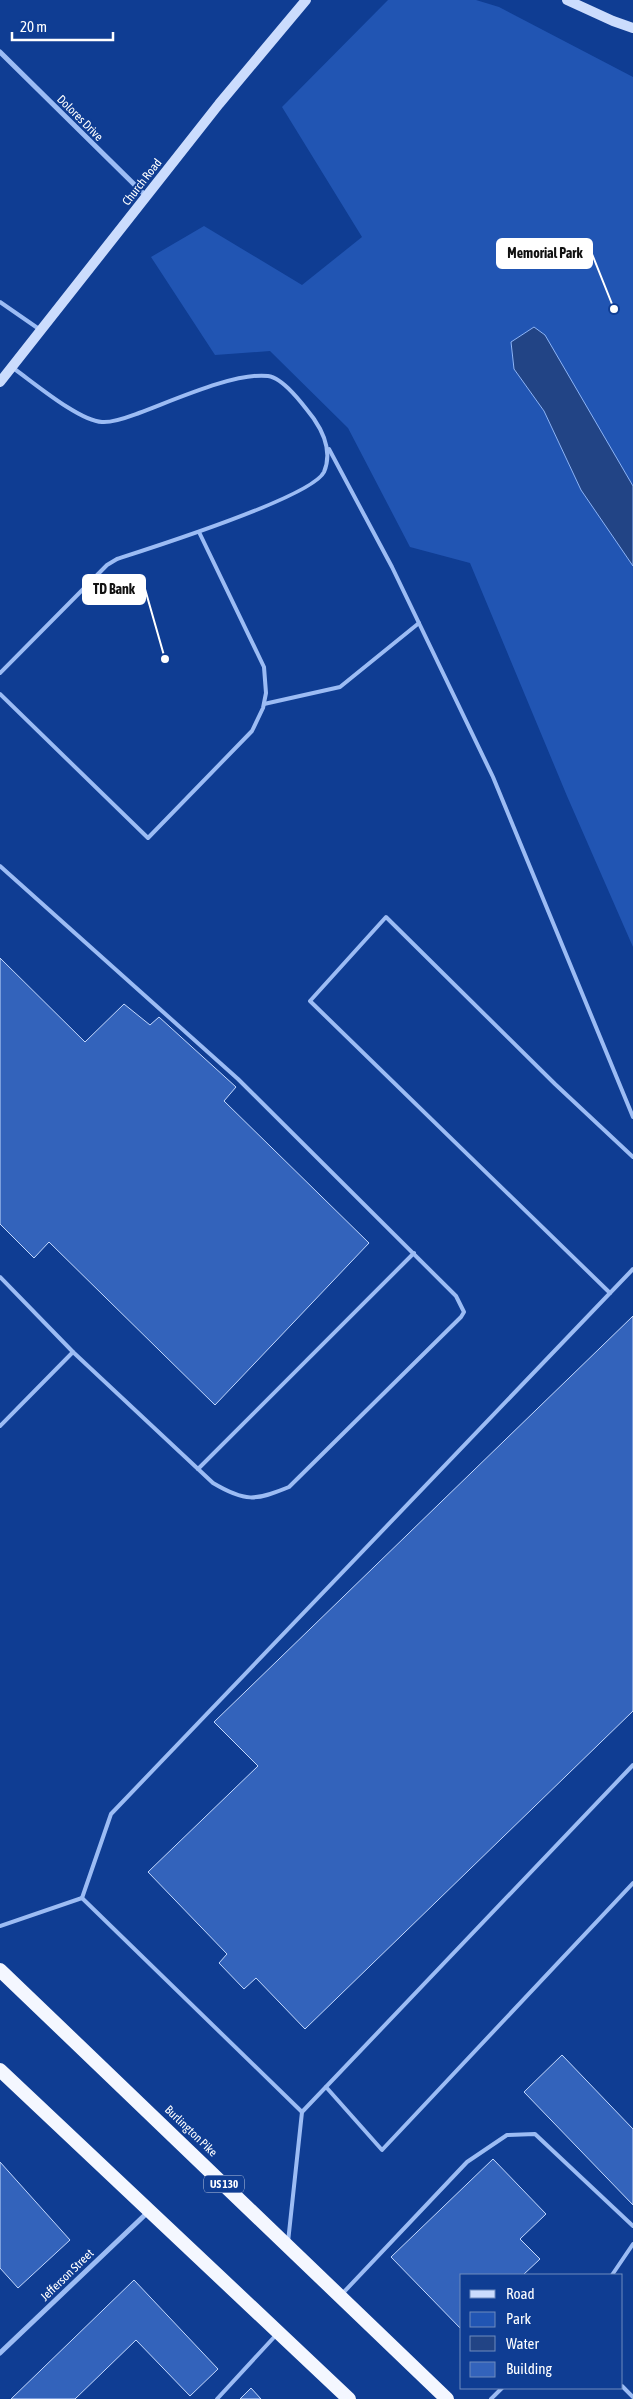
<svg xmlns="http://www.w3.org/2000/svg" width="633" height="2399" font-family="'Asap Condensed',sans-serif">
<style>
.green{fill:#2155b3}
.water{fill:#224485;stroke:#8db5f8}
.building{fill:#3363bb;stroke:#c4d9fe}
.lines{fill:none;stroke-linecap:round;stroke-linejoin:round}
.service{stroke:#9cbcf4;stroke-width:4}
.minor{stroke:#9cbcf4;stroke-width:5}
.secondary{stroke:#cbdcfd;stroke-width:10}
.trunk{stroke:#f4f7ff;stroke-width:14}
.labels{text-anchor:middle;stroke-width:4;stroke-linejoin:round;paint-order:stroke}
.shield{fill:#0f3d93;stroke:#b7c5df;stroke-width:1}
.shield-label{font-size:11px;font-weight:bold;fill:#fff}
.street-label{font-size:12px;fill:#fff;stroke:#0f3d93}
.leader{fill:none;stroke:#fff;stroke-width:2}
.callout-dot{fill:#fff;stroke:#0f3d93;stroke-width:2}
.callout{fill:#fff;stroke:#fff;stroke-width:2}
.callout-label{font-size:14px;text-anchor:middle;font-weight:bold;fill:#111}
</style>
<rect width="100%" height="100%" fill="#0f3d93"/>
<path class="green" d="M388,0H476L499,7L633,77V486L543,333L534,327L511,342L514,369L544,411L581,490L633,566V947L567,796L470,563L410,547L348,428L270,351L215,355L151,257L204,226L302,285L362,237L282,107Z"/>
<path class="water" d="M534,327L545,335L633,486V566L581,490L544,411L514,369L511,342Z"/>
<g class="building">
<path d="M0,958L85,1042L124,1004L150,1025L159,1017L236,1087L224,1101L369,1243L215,1405L49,1242L34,1258L0,1224Z"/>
<path d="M633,1316V1711L305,2029L256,1978L244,1989L219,1963L227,1954L148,1872L258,1766L214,1722Z"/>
<path d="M562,2055L633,2129V2205L524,2092Z"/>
<path d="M493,2159L546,2214L520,2239L540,2259L523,2275H462V2330L391,2257Z"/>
<path d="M0,2162L70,2240L18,2288L0,2268Z"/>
<path d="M134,2280L218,2369L190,2396L136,2340L75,2399H11Z"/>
<path d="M251,2388L261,2399H240Z"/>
</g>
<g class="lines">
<g class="service">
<path d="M0,302L39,329"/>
<path d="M329,449L392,567L493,777L633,1117"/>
<path d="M0,673L107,565L117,559C151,548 312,497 324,472C332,453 325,435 314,419C305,407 284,378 268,376C235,372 172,401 139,413C128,417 113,423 102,422C79,421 33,382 13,368"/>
<path d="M0,694L148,838L252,731L263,708L266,693L264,667L199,532"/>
<path d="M264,704L340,687L419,623"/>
<path d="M0,866L238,1079L456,1296L464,1312L461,1317L289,1487C255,1501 245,1502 213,1483L73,1352L0,1277"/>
<path d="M610,1293L310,1001L386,917L555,1084L633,1157"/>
<path d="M0,1426L73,1352"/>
<path d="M198,1469L414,1253"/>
<path d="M82,1898L111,1814L633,1269"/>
<path d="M82,1898L302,2112"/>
<path d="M0,1926L82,1898"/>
<path d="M326,2087L382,2150L633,1883"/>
<path d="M288,2242L302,2112L633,1765"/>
<path d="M612,2275L633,2244"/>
<path d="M342,2294L467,2162L507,2135L535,2134L633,2226"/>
<path d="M622,2386L633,2397"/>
<path d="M217,2399L277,2334"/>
<path d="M491,2399L502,2388"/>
</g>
<g class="minor">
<path d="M0,52L147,197"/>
<path d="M0,2353L148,2212"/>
</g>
<g class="secondary">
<path d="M567,0L613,21L633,28"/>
<path d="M0,382L219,104L306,0"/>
</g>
<g class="trunk">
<path d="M0,1970L447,2399"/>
<path d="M0,2070L349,2399"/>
</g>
</g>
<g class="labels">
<rect class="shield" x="204" y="2175.5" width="40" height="17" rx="4"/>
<g class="shield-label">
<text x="224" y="2188">US 130</text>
</g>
<g class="street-label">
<text transform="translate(80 118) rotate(45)" y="4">Dolores Drive</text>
<text transform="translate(142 182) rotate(-52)" y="4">Church Road</text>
<text transform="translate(191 2131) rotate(44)" y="4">Burlington Pike</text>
<text transform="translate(67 2275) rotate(-44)" y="4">Jefferson Street</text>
</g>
</g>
<path class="leader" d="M614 309L592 254M165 659L145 589"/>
<g class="callout-dot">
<circle cx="614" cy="309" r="5"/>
<circle cx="165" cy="659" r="5"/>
</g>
<g class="callout">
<rect x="497" y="239" width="95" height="29" rx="5"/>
<rect x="83" y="575" width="62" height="29" rx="5"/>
</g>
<g class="callout-label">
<text x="545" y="258">Memorial Park</text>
<text x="114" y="594">TD Bank</text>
</g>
<rect x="460" y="2274" width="162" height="115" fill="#0f3d93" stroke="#6f8bbe"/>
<rect x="470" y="2290" width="25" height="8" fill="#cbdcfd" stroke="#6f8bbe"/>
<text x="506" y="2299" font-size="15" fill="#ffffff">Road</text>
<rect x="470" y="2312" width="25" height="15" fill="#2155b3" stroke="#6f8bbe"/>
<text x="506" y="2324" font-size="15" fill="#ffffff">Park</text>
<rect x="470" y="2336" width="25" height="15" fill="#224485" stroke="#6f8bbe"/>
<text x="506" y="2349" font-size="15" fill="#ffffff">Water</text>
<rect x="470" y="2362" width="25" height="15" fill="#3363bb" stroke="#6f8bbe"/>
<text x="506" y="2374" font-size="15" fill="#ffffff">Building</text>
<path d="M12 32v8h101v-8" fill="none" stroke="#ffffff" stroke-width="2.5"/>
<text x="20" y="32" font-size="15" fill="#ffffff" stroke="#0f3d93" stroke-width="4" paint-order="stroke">20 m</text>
</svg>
